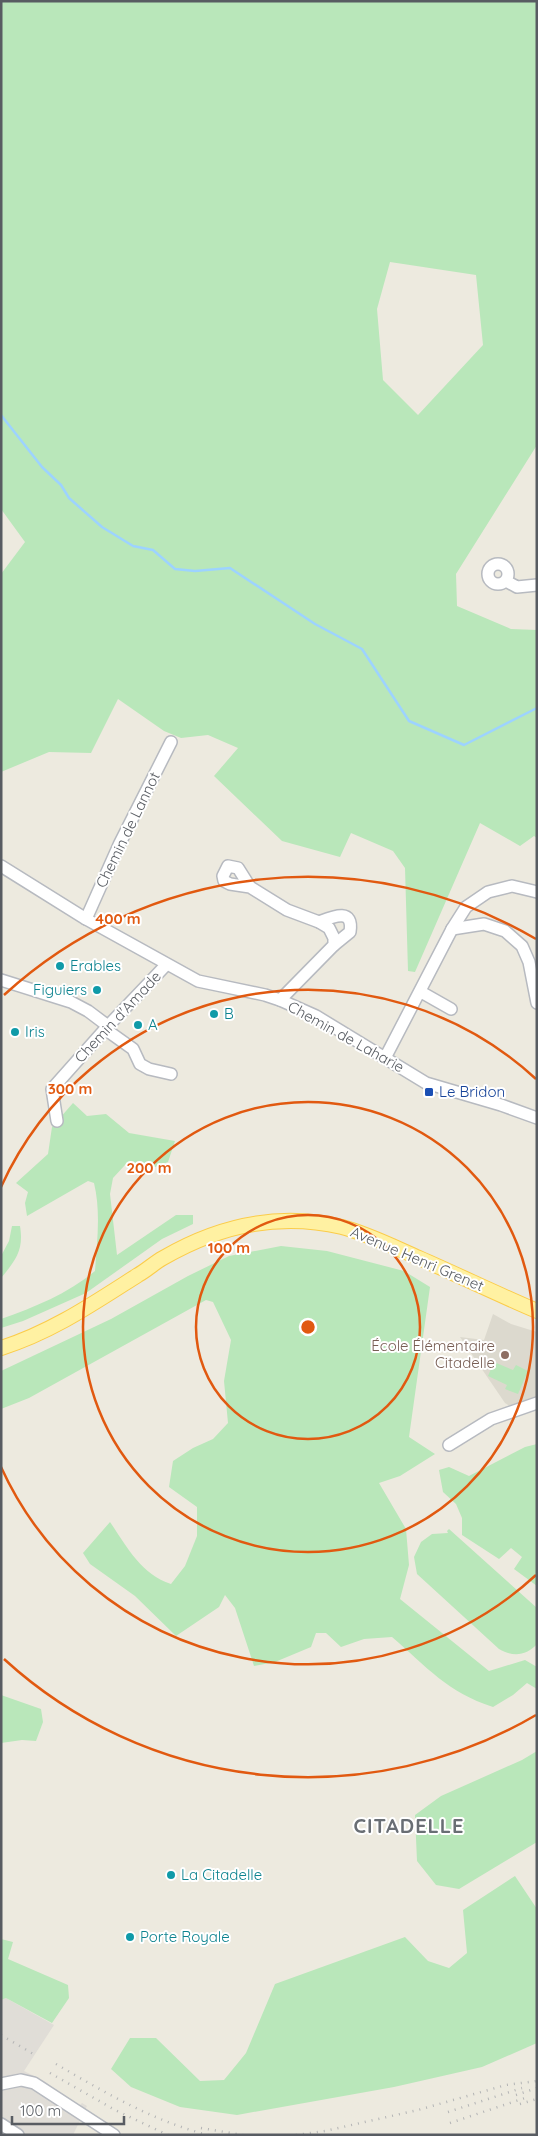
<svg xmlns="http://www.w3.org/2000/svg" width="538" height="2136" font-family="Quicksand,sans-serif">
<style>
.industrial{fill:#e0ddd7}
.education{fill:#dcd9ce}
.green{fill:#b9e7ba;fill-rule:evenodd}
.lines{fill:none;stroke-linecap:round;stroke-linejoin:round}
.stream{stroke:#9dd3ff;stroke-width:2.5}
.minor-casing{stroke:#b7bac0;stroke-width:14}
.major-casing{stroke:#fbcc4a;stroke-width:16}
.minor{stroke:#fff;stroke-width:11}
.major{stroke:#fff1a2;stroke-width:14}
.rail{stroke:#b3b4b5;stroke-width:2.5;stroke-dasharray:1 6;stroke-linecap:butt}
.ring{fill:none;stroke:#e15910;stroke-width:2.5}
.culture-dot{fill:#0f9aa8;stroke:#fff;stroke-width:2}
.transit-dot{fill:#1a4fb4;stroke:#fff;stroke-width:2}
.education-dot{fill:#8d6e63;stroke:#fff;stroke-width:2}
.labels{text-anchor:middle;stroke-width:4;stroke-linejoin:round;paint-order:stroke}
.street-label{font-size:15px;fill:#585c62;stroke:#fff}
.culture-label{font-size:15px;fill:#0d838f;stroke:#fff;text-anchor:start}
.transit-label{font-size:15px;fill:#164399;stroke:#fff;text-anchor:start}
.education-label{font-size:15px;fill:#785e54;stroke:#fff;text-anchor:end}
.district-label{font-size:20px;font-weight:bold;letter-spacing:1px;fill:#696e74;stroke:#fff}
.centre{fill:#e15910;stroke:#fff;stroke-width:2.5}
.ring-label{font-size:15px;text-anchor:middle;font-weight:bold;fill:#e15910;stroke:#fff;stroke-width:4;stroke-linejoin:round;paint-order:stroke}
</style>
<rect width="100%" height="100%" fill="#edeadf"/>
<path class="industrial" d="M6,1998L54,2025L24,2071L44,2081L79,2106L82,2103L87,2106L73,2135H1V2000Z"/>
<path class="education" d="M493,1314L511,1324L537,1332V1398L511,1407L505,1403L460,1337L484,1340Z"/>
<g class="green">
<path d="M1,1H537V445L456,574L457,606L511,629L537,630V838L534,836L520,846L480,823L415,972L408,971L405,868L393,851L351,833L340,857L282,841L214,776L238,748L208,735L181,738L164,731L118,699L91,753L49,752L1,772V574L25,542L1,509ZM390,262L476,275L483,345L418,415L383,380L377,309Z"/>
<path d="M73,1103L87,1116L106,1114L129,1133L175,1141L168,1162L155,1167L138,1164L125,1165L113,1178L110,1194L117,1255L176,1215H193V1224L162,1239L86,1293L23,1321L1,1328V1319C35,1307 67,1294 95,1271C97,1242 101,1212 94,1183L88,1181L27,1216L25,1203L28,1192L16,1183L48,1154L52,1127Z"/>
<path d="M12,1226H20C24,1250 16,1260 1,1278V1256L9,1241Z"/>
<path d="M281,1246L327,1251L404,1271L430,1287L409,1437L435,1454L400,1476L379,1483L406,1529L409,1565L400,1599L489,1671L525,1660L537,1667V1689L527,1683L513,1695L493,1707C447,1692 427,1667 392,1637L364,1639L341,1647L326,1633H316L311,1647L275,1662L254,1666L235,1608L225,1595L219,1607L176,1636L135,1596L90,1564L83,1553L110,1522C127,1547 141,1574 171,1584L185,1566L197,1536V1507L169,1487L173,1461L193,1448L213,1439L228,1423L224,1381L231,1340L213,1302L206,1300L29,1398L1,1409V1371L111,1319L188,1276L229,1256Z"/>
<path d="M494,1362L513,1370L516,1365L528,1371L518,1394L505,1389L507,1385L488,1376Z"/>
<path d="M537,1444V1586L514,1569L522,1557L511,1548L499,1559L462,1535V1518L456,1504L443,1492L439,1470L449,1467L469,1476L525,1447Z"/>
<path d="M449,1529L537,1608V1644C526,1656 513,1657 499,1649L417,1574L414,1557L421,1542L432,1534L448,1533L447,1531Z"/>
<path d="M1,1695L41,1709L43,1722L36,1741L22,1740L1,1743Z"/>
<path d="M537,1751V1842L459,1889L436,1885L417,1861L415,1815L441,1796L522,1760Z"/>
<path d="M515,1876L537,1909V2043L482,2067L394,2087L237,2115L180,2107L131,2087L111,2069L130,2038H156L200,2081L224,2080L246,2053L275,1984L405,1937L428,1961L449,1968L467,1953L463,1910Z"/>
<path d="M1,1939L13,1942L8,1959L68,1985L69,1998L52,2023L6,1998L1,2000Z"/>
</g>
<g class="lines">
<path class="stream" d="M1,415L42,467L61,485L69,498L102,527L133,546L153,550L175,569L195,571L230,568L315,624L362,649L409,721L464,745L537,708"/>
<defs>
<g id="minor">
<circle cx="498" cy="574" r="10"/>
<path d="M506,581L517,587L537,585"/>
<path d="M1,866L86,919L198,981L265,995L280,1000L316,1016L426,1083L501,1105L537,1118"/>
<path d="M250,887L238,868L228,866L223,876L224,881L230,884L250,887L287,910L319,922L329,928L334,938V945L280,1000"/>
<path d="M86,919L119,845L171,742"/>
<path d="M319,922C332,917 354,907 350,932L334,945"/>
<path d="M452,929L484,924L505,931L522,946L529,962L537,1003"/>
<path d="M1,980L71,1002L88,1011L108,1026"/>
<path d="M421,992L451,1009"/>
<path d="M105,1029L133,1049L140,1064L149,1069L171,1074"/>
<path d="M385,1058L452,929L466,907L488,892L512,886L537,892"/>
<path d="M57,1121L52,1089L108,1026L166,965"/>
<path d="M449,1445L491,1419L537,1403"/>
<path d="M1,2084L21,2080L34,2083L114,2135"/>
<path d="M1,2124L18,2135"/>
</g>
<path id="major" d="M1,1348C52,1332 94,1303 138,1275C147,1270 154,1263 163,1258C218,1226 279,1212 342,1227C368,1234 394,1247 419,1258C458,1275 497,1294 537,1311"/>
</defs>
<use href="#minor" class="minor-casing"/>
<use href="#major" class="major-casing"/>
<use href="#minor" class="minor"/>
<use href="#major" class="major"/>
<g class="rail">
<path d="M1,2035L35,2055"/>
<path d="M56,2064C104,2092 153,2121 208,2135"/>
<path d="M50,2073L115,2110L168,2135"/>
<path d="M516,2095L537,2088"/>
<path d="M520,2104L537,2099"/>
<path d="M448,2112L522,2088"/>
<path d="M450,2123L525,2098"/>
<path d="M201,2128L243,2135"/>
<path d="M296,2135L325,2131L418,2110L506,2085L537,2081"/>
</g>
</g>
<g class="ring">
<circle cx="308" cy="1327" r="112"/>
<circle cx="308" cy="1327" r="225"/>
<path d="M536 1575A337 337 0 0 1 1 1467M1 1187A337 337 0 0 1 536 1079"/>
<path d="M536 1715A450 450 0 0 1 4 1659M4 995A450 450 0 0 1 536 939"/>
</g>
<g class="culture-dot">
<circle cx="60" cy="966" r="5"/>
<circle cx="97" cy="990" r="5"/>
<circle cx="214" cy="1014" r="5"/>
<circle cx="138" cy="1025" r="5"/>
<circle cx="15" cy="1032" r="5"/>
<circle cx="171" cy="1875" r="5"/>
<circle cx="130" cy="1937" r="5"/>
</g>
<rect class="transit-dot" x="424" y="1087" width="10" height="10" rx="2.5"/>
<circle class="education-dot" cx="505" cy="1355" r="5"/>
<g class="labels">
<g class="street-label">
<text transform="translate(128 830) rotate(-64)" y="5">Chemin de Lannot</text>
<text transform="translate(118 1017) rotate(-47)" y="5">Chemin d'Amade</text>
<text transform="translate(346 1037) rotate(29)" y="5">Chemin de Laharie</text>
<text transform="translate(417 1259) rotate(23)" y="5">Avenue Henri Grenet</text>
</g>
<g class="culture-label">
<text x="70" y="971">Erables</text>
<text x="87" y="995" text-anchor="end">Figuiers</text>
<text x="224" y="1019">B</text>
<text x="148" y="1030">A</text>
<text x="25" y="1037">Iris</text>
<text x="181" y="1880">La Citadelle</text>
<text x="140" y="1942">Porte Royale</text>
</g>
<g class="transit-label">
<text x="439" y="1097">Le Bridon</text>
</g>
<g class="education-label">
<text x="495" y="1351">École Élémentaire<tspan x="495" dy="17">Citadelle</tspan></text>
</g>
<g class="district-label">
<text x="409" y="1833">CITADELLE</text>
</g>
</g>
<circle cx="308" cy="1327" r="8" class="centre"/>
<g class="ring-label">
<text x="118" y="924">400 m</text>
<text x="70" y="1094">300 m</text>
<text x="149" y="1173">200 m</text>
<text x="229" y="1253">100 m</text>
</g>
<rect width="538" height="2136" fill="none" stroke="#585c62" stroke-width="5"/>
<path d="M12 2116v8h112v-8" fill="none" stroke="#585c62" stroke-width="2.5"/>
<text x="20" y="2116" font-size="15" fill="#585c62" stroke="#ffffff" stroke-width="4" paint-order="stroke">100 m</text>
</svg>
